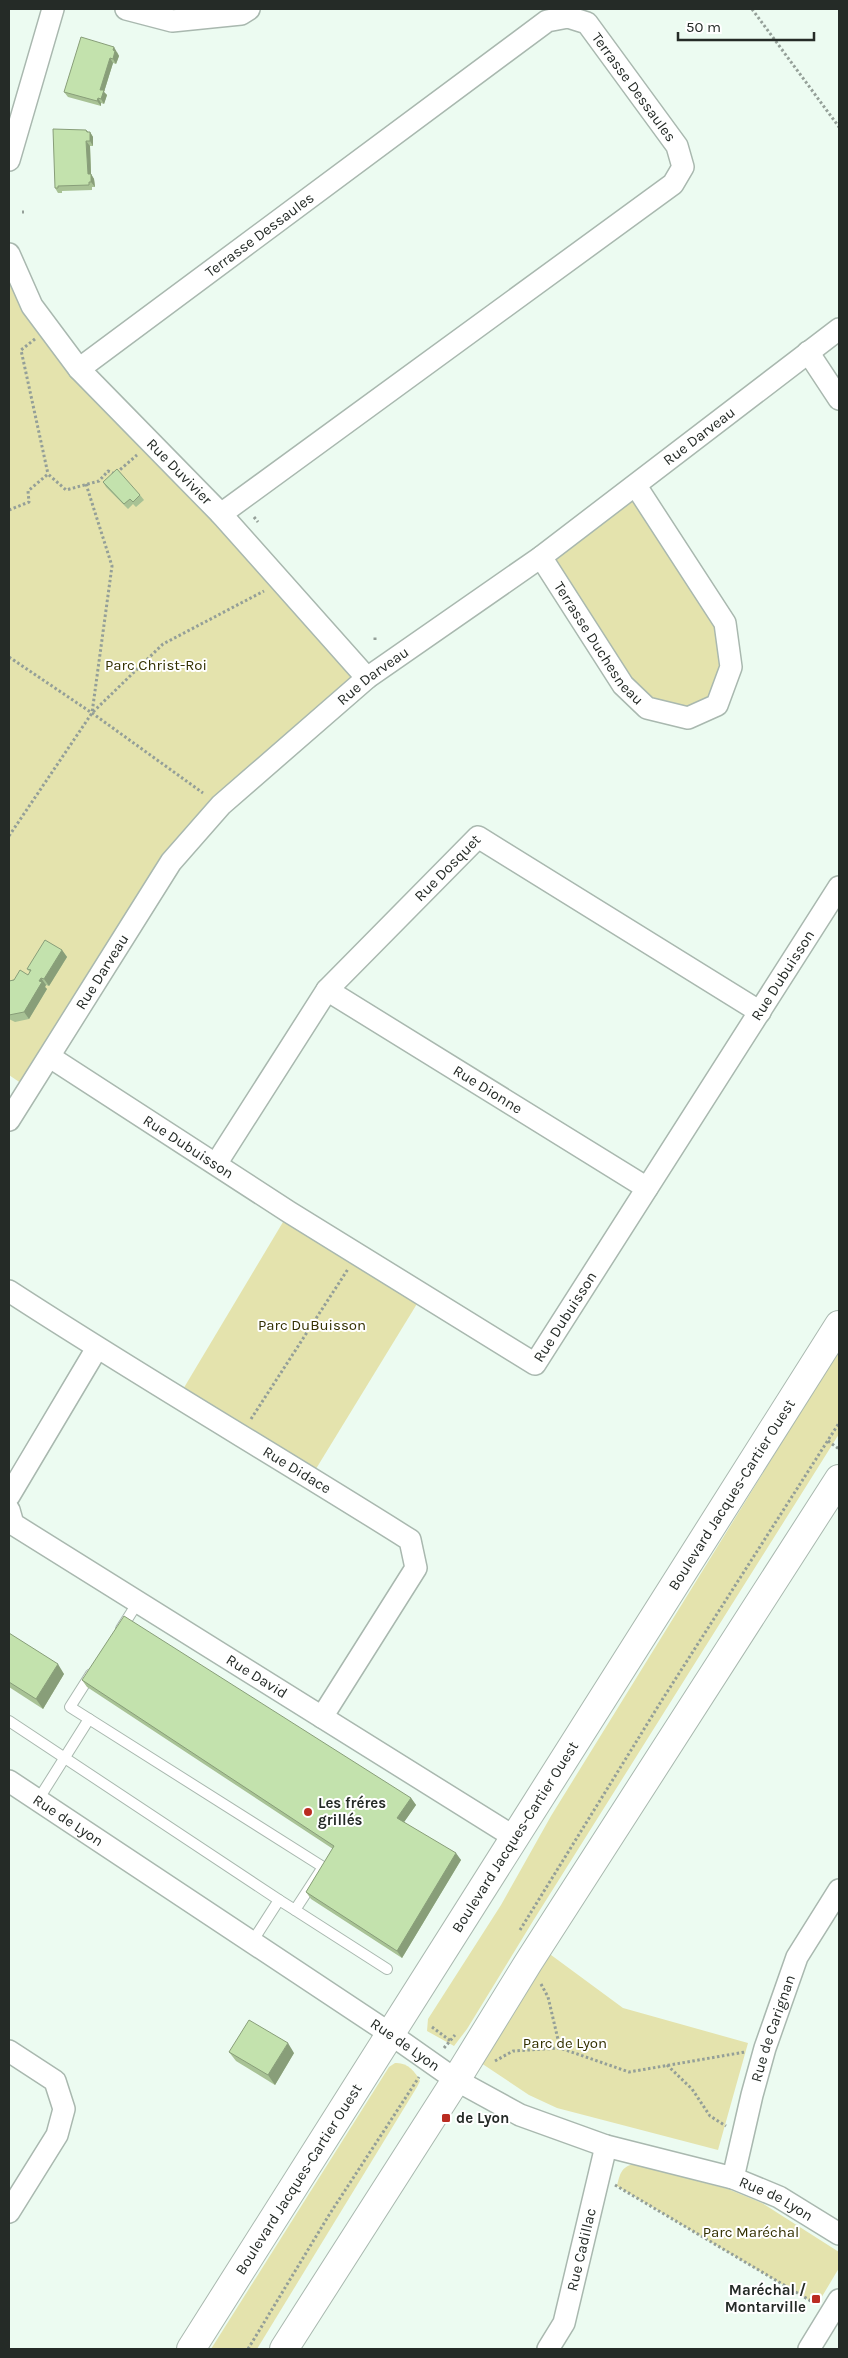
<svg xmlns="http://www.w3.org/2000/svg" width="848" height="2358" font-family="Karla,sans-serif">
<style>
.green{fill:#e4e3ad}
.lines{fill:none;stroke-linecap:round;stroke-linejoin:round}
.service-casing{stroke:#a9b8af;stroke-width:12}
.minor-casing{stroke:#a9b8af;stroke-width:24}
.secondary-casing{stroke:#a9b8af;stroke-width:30}
.path{stroke:#949f98;stroke-width:3;stroke-dasharray:2.5 2.5;stroke-linecap:butt}
.service{stroke:#fff;stroke-width:10}
.minor{stroke:#fff;stroke-width:21}
.secondary{stroke:#fff;stroke-width:28}
.wall{fill:#a8c295}
.shaded-wall{fill:#889e79}
.building{fill:#c3e2ad;stroke:#889e79}
.poi-dot{fill:#ba2c21;stroke:#fff;stroke-width:2}
.labels{text-anchor:middle;stroke-width:4;stroke-linejoin:round;paint-order:stroke}
.street-label{font-size:15px;fill:#252b27;stroke:#fff}
.park-label{font-size:15px;fill:#333000;stroke:#fff}
.poi-label{font-size:15px;font-weight:bold;fill:#252b27;stroke:#fff;text-anchor:start}
</style>
<rect width="100%" height="100%" fill="#ecfbf1"/>
<g class="green">
<path d="M9,254L32,306L367,678L221,805L28,1088L9,1075Z"/>
<path d="M636,486L725,623L717,705L688,718L647,708L541,557Z"/>
<path d="M289,1212L423,1294L311,1477L179,1396Z"/>
<path d="M839,1350V1434L533,1921L467,2029L454,2046L427,2031L428,2019L501,1905L551,1816Z"/>
<path d="M547,1952L623,2008L748,2043L718,2150L557,2108L529,2095L478,2061Z"/>
<path d="M395,2063C407,2062 415,2071 420,2081L417,2087L257,2349H211L389,2067Z"/>
<path d="M634,2164L728,2189L762,2203L839,2252V2268L817,2305L617,2186C620,2174 621,2167 634,2164Z"/>
</g>
<g class="lines">
<defs>
<g id="service">
<path d="M121,1629L138,1602"/>
<path d="M89,1719L70,1707L91,1674"/>
<path d="M9,1721L279,1900"/>
<path d="M38,1800L89,1719L323,1867L295,1910L279,1900L252,1942"/>
<path d="M295,1910L387,1969"/>
</g>
<g id="minor">
<path d="M126,9L172,21L241,14L249,9"/>
<path d="M9,160L53,9"/>
<path id="s1" d="M9,254L32,306L79,369L221,514L367,678"/>
<path d="M808,352L839,399"/>
<path id="s2" d="M79,369L547,21L568,17L587,23L677,146L683,167L673,184L221,514"/>
<path id="s3" d="M541,557L623,685L647,708L688,718L717,705L731,667L725,623L636,486"/>
<path id="s4" d="M327,990L647,1188"/>
<path id="s5" d="M50,1057L289,1212L535,1364L839,887"/>
<path id="s6" d="M9,1120L171,862L221,805L367,678L541,557L839,329"/>
<path id="s7" d="M216,1164L327,990L478,837L760,1012"/>
<path id="s8" d="M9,1291C141,1377 277,1456 410,1540L416,1568L322,1717"/>
<path d="M9,1496L97,1348"/>
<path id="s9" d="M9,1510L13,1524L514,1837"/>
<path id="s10" d="M9,1781L389,2033L456,2080L520,2115L606,2146L733,2178L779,2197L839,2234"/>
<path d="M9,2051L55,2081L64,2109L57,2135L9,2212"/>
<path id="s11" d="M733,2178L752,2095L765,2048L797,1957L839,1890"/>
<path id="s12" d="M548,2349L564,2323L606,2146"/>
<path d="M809,2349L839,2300"/>
</g>
<g id="secondary">
<path id="s13" d="M191,2349L839,1325"/>
<path d="M284,2349L456,2080L528,1963L839,1479"/>
</g>
</defs>
<use href="#service" class="service-casing"/>
<use href="#minor" class="minor-casing"/>
<use href="#secondary" class="secondary-casing"/>
<g class="path">
<path d="M752,9L839,127"/>
<path d="M22,212H24"/>
<path d="M35,339L21,350L48,474"/>
<path d="M86,484L112,566L92,713"/>
<path d="M9,510L29,502L28,491L48,474L66,490L99,481L108,471L115,474L137,455"/>
<path d="M254,517L258,522"/>
<path d="M375,640V637"/>
<path d="M9,657L92,713L203,793"/>
<path d="M9,836L92,713L163,644L264,591"/>
<path d="M251,1419L348,1269"/>
<path d="M828,1441L839,1449"/>
<path d="M520,1930L662,1700L839,1423"/>
<path d="M541,1984L548,1997L560,2048"/>
<path d="M432,2027L452,2042"/>
<path d="M444,2048L455,2035"/>
<path d="M495,2061L513,2051L560,2048L629,2072L745,2052"/>
<path d="M667,2065L692,2089L710,2116L726,2126"/>
<path d="M615,2185L816,2304"/>
<path d="M248,2349L329,2215L419,2077"/>
</g>
<use href="#service" class="service"/>
<use href="#minor" class="minor"/>
<use href="#secondary" class="secondary"/>
</g>
<g class="wall">
<path d="M117,52L119,56L116,64L113,63L104,92L107,95L104,104L101,103V106L68,97L64,92Z"/>
<path d="M86,130L88,132H90L93,137V146H90L91,174L94,179L95,187H92V190L62,191V193H58L55,188Z"/>
<path d="M103,482L140,495L144,500L136,507L133,504L128,509L106,487Z"/>
<path d="M62,950L67,957L49,986L46,985L45,987L47,989L29,1019L15,1022L9,1019V981L28,975L30,972L27,969Z"/>
<path d="M9,1633L64,1674L43,1709L9,1687Z"/>
<path d="M82,1680L411,1798L416,1805L404,1822L461,1860L402,1958L311,1899L306,1892L333,1849L87,1687Z"/>
<path d="M229,2052L294,2053L275,2085L236,2061Z"/>
</g>
<g class="shaded-wall">
<path d="M114,47L119,56L116,64L113,59V50Z"/>
<path d="M110,58L113,63L104,92L107,95L104,104L101,99L100,90Z"/>
<path d="M98,98L101,103V106L97,101Z"/>
<path d="M86,130L90,134V132L93,137V146L90,141L87,132Z"/>
<path d="M86,141L90,146L91,174L94,179L95,187L91,182L88,174Z"/>
<path d="M62,950L67,957L49,986L44,979Z"/>
<path d="M41,978L46,985L45,987L47,989L29,1019L24,1012Z"/>
<path d="M58,1664L64,1674L43,1709L36,1699Z"/>
<path d="M411,1798L416,1805L402,1825L397,1818Z"/>
<path d="M456,1853L461,1860L402,1958L397,1951Z"/>
<path d="M288,2043L294,2053L275,2085L268,2075Z"/>
</g>
<g class="building">
<path d="M81,37L114,47L113,50L115,51L113,59L110,58L100,90H104L101,99L98,98L97,101L64,92Z"/>
<path d="M53,129L86,130L87,132H90V141H86L88,174H91V182H89V185L58,186V188H55Z"/>
<path d="M117,469L140,495L133,502L130,499L124,504L103,482Z"/>
<path d="M45,940L62,950L44,979L41,978L39,981L42,982L24,1012L9,1015V981L14,980L20,970L28,975L31,970L27,969Z"/>
<path d="M124,1616L411,1798L397,1818L456,1853L397,1951L306,1892L334,1846L82,1680Z"/>
<path d="M9,1633L58,1664L36,1699L9,1682Z"/>
<path d="M249,2020L288,2043L268,2075L229,2052Z"/>
</g>
<g class="poi-dot">
<circle cx="308" cy="1812" r="5"/>
<rect x="441" y="2113" width="10" height="10" rx="2.5"/>
<rect x="811" y="2294" width="10" height="10" rx="2.5"/>
</g>
<g class="labels">
<g class="street-label">
<text dy="5" stroke="none"><textPath href="#s2" startOffset="704">Terrasse Dessaules</textPath></text>
<text dy="5" stroke="none"><textPath href="#s2" startOffset="225">Terrasse Dessaules</textPath></text>
<text dy="5" stroke="none"><textPath href="#s6" startOffset="985">Rue Darveau</textPath></text>
<text dy="5" stroke="none"><textPath href="#s1" startOffset="279">Rue Duvivier</textPath></text>
<text dy="5" stroke="none"><textPath href="#s3" startOffset="104">Terrasse Duchesneau</textPath></text>
<text dy="5" stroke="none"><textPath href="#s6" startOffset="580">Rue Darveau</textPath></text>
<text dy="5" stroke="none"><textPath href="#s7" startOffset="378">Rue Dosquet</textPath></text>
<text dy="5" stroke="none"><textPath href="#s6" startOffset="175">Rue Darveau</textPath></text>
<text dy="5" stroke="none"><textPath href="#s5" startOffset="1035">Rue Dubuisson</textPath></text>
<text dy="5" stroke="none"><textPath href="#s4" startOffset="189">Rue Dionne</textPath></text>
<text dy="5" stroke="none"><textPath href="#s5" startOffset="165">Rue Dubuisson</textPath></text>
<text dy="5" stroke="none"><textPath href="#s5" startOffset="630">Rue Dubuisson</textPath></text>
<text dy="5" stroke="none"><textPath href="#s8" startOffset="339">Rue Didace</textPath></text>
<text dy="5" stroke="none"><textPath href="#s13" startOffset="1011">Boulevard Jacques-Cartier Ouest</textPath></text>
<text dy="5" stroke="none"><textPath href="#s9" startOffset="302">Rue David</textPath></text>
<text dy="5" stroke="none"><textPath href="#s10" startOffset="71">Rue de Lyon</textPath></text>
<text dy="5" stroke="none"><textPath href="#s13" startOffset="606">Boulevard Jacques-Cartier Ouest</textPath></text>
<text dy="5" stroke="none"><textPath href="#s11" startOffset="155">Rue de Carignan</textPath></text>
<text dy="5" stroke="none"><textPath href="#s10" startOffset="476">Rue de Lyon</textPath></text>
<text dy="5" stroke="none"><textPath href="#s13" startOffset="201">Boulevard Jacques-Cartier Ouest</textPath></text>
<text dy="5" stroke="none"><textPath href="#s10" startOffset="881">Rue de Lyon</textPath></text>
<text dy="5" stroke="none"><textPath href="#s12" startOffset="106">Rue Cadillac</textPath></text>
</g>
<g class="park-label">
<text x="156" y="670">Parc Christ-Roi</text>
<text x="312" y="1330">Parc DuBuisson</text>
<text x="565" y="2048">Parc de Lyon</text>
<text x="751" y="2237">Parc Maréchal</text>
</g>
<g class="poi-label">
<text x="318" y="1808">Les fréres<tspan x="318" dy="17">grillés</tspan></text>
<text x="456" y="2123">de Lyon</text>
<text x="806" y="2295" text-anchor="end">Maréchal /<tspan x="806" dy="17">Montarville</tspan></text>
</g>
</g>
<rect width="848" height="2358" fill="none" stroke="#252b27" stroke-width="20"/>
<path d="M678 32v8h136v-8" fill="none" stroke="#252b27" stroke-width="2.5"/>
<text x="686" y="32" font-size="15" fill="#252b27" stroke="#ffffff" stroke-width="4" paint-order="stroke">50 m</text>
</svg>
